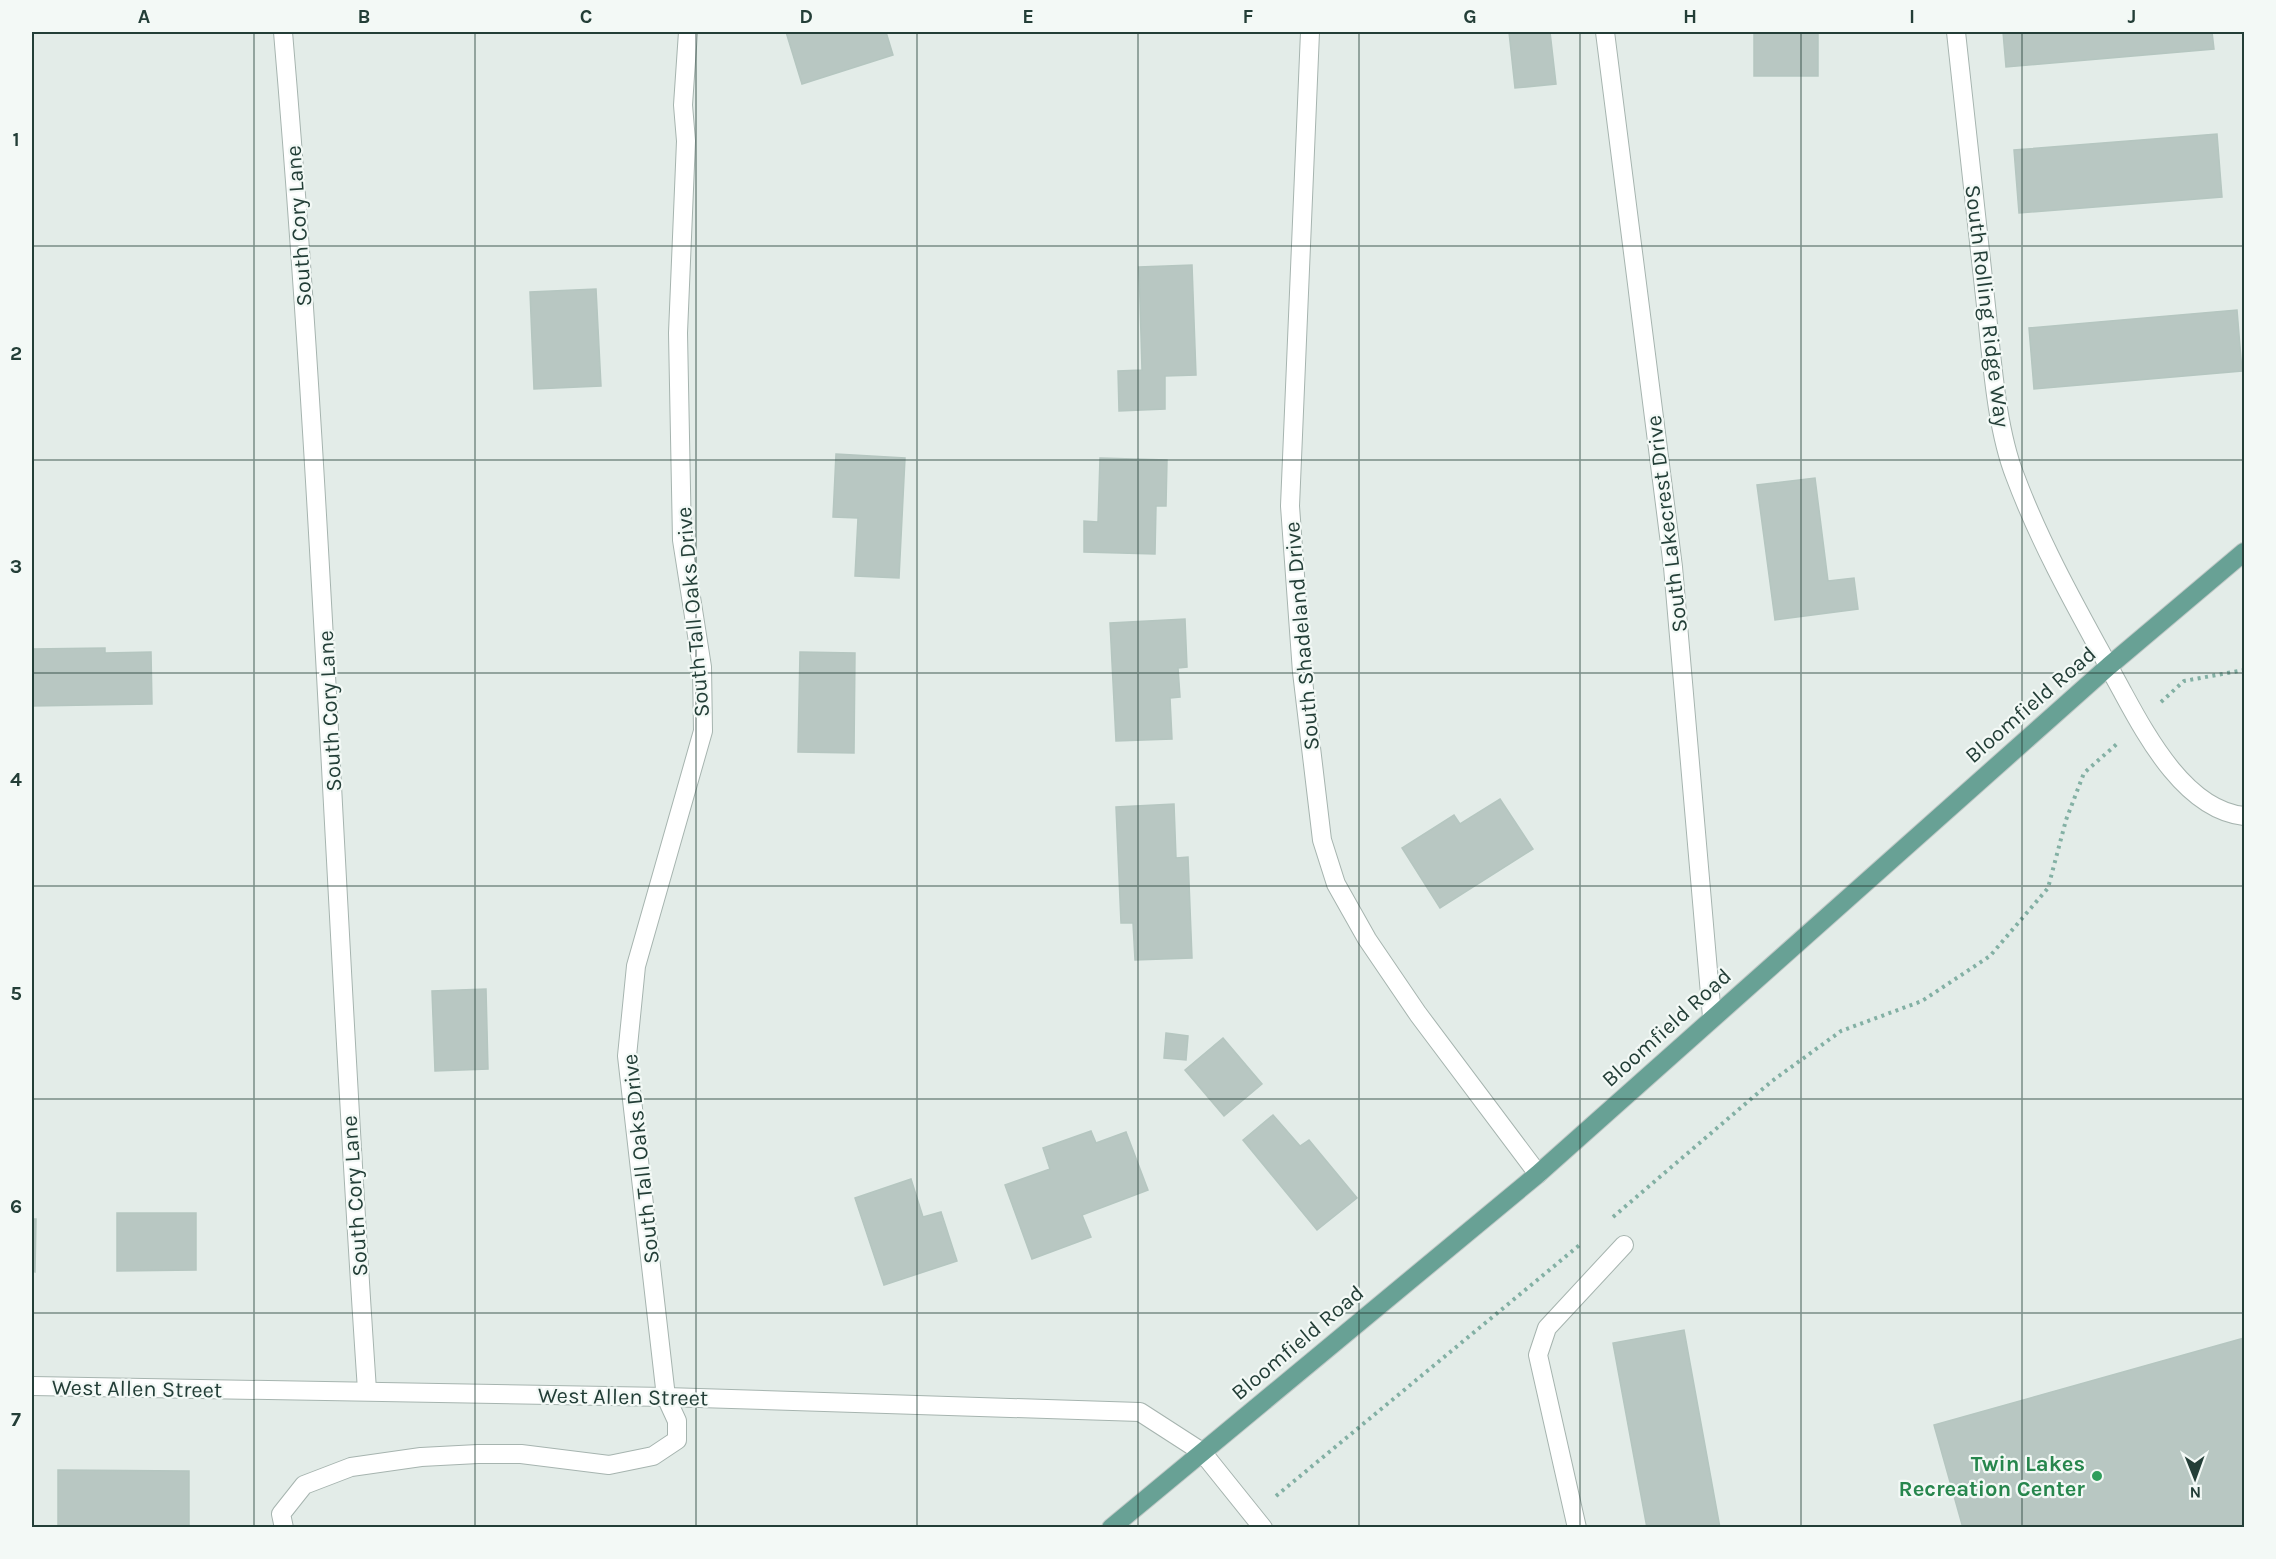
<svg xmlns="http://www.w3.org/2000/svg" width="2276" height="1559" font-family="Karla,sans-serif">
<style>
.building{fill:#b8c7c2;stroke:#b5c6c0;stroke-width:1.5}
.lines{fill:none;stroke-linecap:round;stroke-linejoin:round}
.minor-casing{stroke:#a6b4af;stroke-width:20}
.major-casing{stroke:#c1c9c7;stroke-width:20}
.path{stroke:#83b0a4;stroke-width:4;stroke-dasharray:3 4.5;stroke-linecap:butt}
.minor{stroke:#fff;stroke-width:18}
.major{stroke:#68a195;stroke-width:18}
.grid{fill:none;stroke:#233e37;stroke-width:1.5;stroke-opacity:0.55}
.leisure-dot{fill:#2e9e5b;stroke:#f3f9f6;stroke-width:2}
.labels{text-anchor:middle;stroke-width:4.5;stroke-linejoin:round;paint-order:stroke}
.street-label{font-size:22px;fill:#233e37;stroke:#f3f9f6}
.leisure-label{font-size:22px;font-weight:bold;fill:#27864d;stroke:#f3f9f6;text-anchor:end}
.neatline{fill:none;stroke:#233e37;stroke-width:2}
.grid-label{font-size:20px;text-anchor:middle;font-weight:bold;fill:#233e37}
</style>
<rect width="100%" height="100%" fill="#e3ece8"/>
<g class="building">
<path d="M786,32H886L893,55L802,84Z"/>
<path d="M1509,32H1550L1556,84L1515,88Z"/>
<rect x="1754" y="32" width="64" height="44"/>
<path d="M2003,32H2212L2214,49L2006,67Z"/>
<path d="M2217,134L2222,197L2019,213L2014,150Z"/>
<path d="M1192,265L1196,375L1165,376V409L1119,411L1118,371L1142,370L1139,267Z"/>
<path d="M596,289L601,386L534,389L530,292Z"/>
<path d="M2237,310L2242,371L2034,389L2029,328Z"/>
<path d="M836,454L905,458L899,578L855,576L858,518L833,517Z"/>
<path d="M1100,458L1167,460L1166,506H1156L1155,554L1084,552V521L1098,522Z"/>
<path d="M1815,478L1828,581L1854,578L1858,609L1775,620L1757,485Z"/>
<path d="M1185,619L1187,667L1178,668L1180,697L1170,698L1172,739L1116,741L1110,623Z"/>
<path d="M105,648V653L151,652L152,704L32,706V649Z"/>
<path d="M800,652L855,653L854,753L798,752Z"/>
<path d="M1500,799L1533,849L1440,908L1402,848L1454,815L1460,824Z"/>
<path d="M1174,804L1176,858L1188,857L1192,958L1135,960L1133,923H1121L1116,807Z"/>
<path d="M486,989L488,1069L435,1071L432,991Z"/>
<path d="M1166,1033L1188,1036L1186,1060L1164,1058Z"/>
<path d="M1223,1038L1262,1084L1224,1116L1185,1070Z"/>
<path d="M1273,1115L1300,1146L1309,1140L1357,1198L1317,1230L1243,1140Z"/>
<path d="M1091,1131L1096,1143L1126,1132L1148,1190L1082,1215L1091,1237L1032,1259L1005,1185L1050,1169L1043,1148Z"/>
<path d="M911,1179L923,1217L941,1212L957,1261L884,1285L855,1198Z"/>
<path d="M117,1213H196V1270L117,1271Z"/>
<path d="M32,1219H36L35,1272L32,1271Z"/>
<path d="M1684,1330L1720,1528H1647L1613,1343Z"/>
<path d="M2244,1338V1528H1963L1934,1425Z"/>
<path d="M58,1470L189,1471V1528H58Z"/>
</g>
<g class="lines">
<defs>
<g id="minor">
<path d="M283,32C322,484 336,938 367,1390"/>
<path d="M1310,32L1290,506L1302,672L1322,840L1336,884L1367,939L1418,1014L1538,1174"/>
<path d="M1605,32L1673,567L1712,1017"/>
<path d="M1956,32C1966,123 1976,215 1986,306C1992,359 1996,427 2015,476C2043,551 2084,621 2122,691C2147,737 2186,810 2244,816"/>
<path d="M32,1386L666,1397L1140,1412L1202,1452L1263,1528"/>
<path d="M284,1528L281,1514L304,1485L351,1467L421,1457L478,1454H521L609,1465L653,1456L677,1440V1421L666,1397L627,1056L636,966L703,731L702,667L682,540L678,333L686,141L683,105L688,32"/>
<path d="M1577,1528L1538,1355L1547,1328L1624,1245"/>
</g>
<path id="major" d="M1111,1528L1538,1174L2109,666L2244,552"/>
</defs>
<use href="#minor" class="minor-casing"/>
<use href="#major" class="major-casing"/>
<g class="path">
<path d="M2161,702L2184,681L2244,670"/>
<path d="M1613,1217L1772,1081L1841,1031L1922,1001L1990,956L2048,888L2066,820L2084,773L2119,742"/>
<path d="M1276,1496L1582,1243"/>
</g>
<use href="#minor" class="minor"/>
<use href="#major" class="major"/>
</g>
<path class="grid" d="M254,32V1528M475,32V1528M696,32V1528M917,32V1528M1138,32V1528M1359,32V1528M1580,32V1528M1801,32V1528M2022,32V1528M32,246H2244M32,460H2244M32,673H2244M32,886H2244M32,1099H2244M32,1313H2244"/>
<circle class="leisure-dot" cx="2097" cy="1476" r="6"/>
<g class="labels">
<g class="street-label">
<text transform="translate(298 226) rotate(-94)" y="8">South Cory Lane</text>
<text transform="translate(1988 306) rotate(83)" y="8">South Rolling Ridge Way</text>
<text transform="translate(1666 524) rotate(-97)" y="8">South Lakecrest Drive</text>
<text transform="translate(692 612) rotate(-95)" y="8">South Tall Oaks Drive</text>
<text transform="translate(1301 636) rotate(-95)" y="8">South Shadeland Drive</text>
<text transform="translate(2030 704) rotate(-41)" y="8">Bloomfield Road</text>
<text transform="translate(329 711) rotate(-93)" y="8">South Cory Lane</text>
<text transform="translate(1666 1027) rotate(-42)" y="8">Bloomfield Road</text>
<text transform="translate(640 1159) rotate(-96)" y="8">South Tall Oaks Drive</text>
<text transform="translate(354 1196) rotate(-94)" y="8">South Cory Lane</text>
<text transform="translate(1297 1342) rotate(-40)" y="8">Bloomfield Road</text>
<text transform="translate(137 1388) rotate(1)" y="8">West Allen Street</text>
<text transform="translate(623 1396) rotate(1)" y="8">West Allen Street</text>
</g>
<g class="leisure-label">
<text x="2085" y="1471">Twin Lakes<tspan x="2085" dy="25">Recreation Center</tspan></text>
</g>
</g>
<rect width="2276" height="1559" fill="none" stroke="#f3f9f6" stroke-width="66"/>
<g transform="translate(2195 1478) rotate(179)" stroke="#f3f9f6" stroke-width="4.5" paint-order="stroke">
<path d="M0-4.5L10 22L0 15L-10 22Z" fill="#233e37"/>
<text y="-9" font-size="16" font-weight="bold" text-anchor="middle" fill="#233e37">N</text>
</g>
<rect x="33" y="33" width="2210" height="1493" class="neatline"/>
<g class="grid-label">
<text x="144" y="23">A</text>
<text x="364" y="23">B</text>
<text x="586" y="23">C</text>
<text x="806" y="23">D</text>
<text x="1028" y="23">E</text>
<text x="1248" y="23">F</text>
<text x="1470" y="23">G</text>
<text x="1690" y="23">H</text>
<text x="1912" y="23">I</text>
<text x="2132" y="23">J</text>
<text x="16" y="146">1</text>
<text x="16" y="360">2</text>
<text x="16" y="573">3</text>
<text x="16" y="786">4</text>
<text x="16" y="1000">5</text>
<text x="16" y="1213">6</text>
<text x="16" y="1426">7</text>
</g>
</svg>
